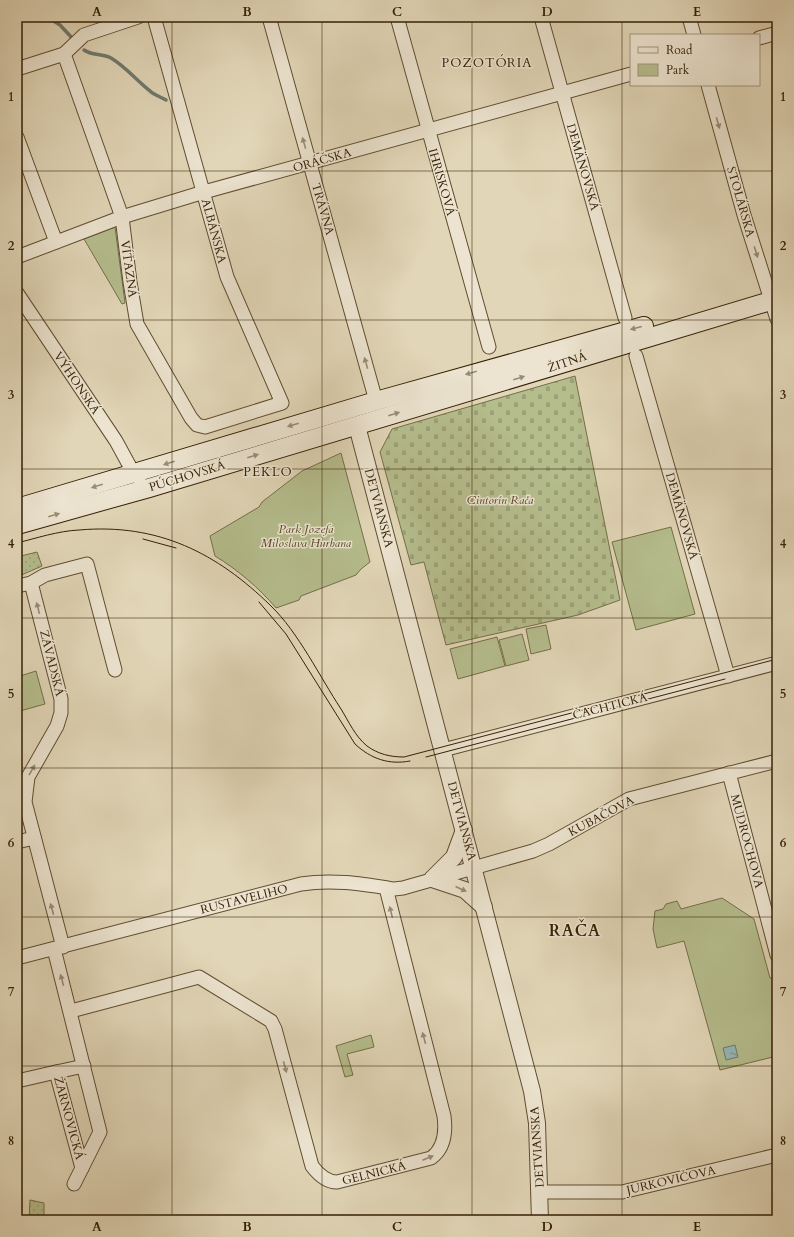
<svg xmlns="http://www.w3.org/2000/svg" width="794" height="1237" font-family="Cardo,serif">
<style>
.grass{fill:url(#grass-dots);stroke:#756e48}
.cemetery{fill:url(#cemetery-stones);stroke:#756e48}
.park{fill:#b5bd8d;stroke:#756e48}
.water{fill:url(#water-ripples);stroke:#707a6f}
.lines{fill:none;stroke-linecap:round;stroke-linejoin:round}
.stream{stroke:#707a6f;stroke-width:3.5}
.minor-casing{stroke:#604d31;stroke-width:15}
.tertiary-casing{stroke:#604d31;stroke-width:18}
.secondary-casing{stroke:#351f04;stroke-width:20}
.minor{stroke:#ece4d0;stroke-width:13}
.tertiary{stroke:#ece4d0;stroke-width:16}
.secondary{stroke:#ece4d0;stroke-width:18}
.tram{stroke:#351f04;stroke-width:1}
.oneway{fill:#9a8b74}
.grid{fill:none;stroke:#351f04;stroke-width:1;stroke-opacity:0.55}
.labels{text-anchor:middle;stroke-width:3;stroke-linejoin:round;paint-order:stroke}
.street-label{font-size:12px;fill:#351f04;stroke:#ece4d0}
.park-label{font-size:12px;font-style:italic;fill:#554626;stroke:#ece4d0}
.neighbourhood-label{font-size:13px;letter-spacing:1px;fill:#351f04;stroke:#ece4d0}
.district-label{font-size:16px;font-weight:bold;letter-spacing:1px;fill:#351f04;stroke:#ece4d0}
.neatline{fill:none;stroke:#351f04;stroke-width:1.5}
.grid-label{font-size:13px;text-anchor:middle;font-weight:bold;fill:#351f04}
</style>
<defs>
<pattern id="grass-dots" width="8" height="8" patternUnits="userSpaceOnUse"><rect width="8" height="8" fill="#b5bd8d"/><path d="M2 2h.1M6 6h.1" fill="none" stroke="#9ca278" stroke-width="1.8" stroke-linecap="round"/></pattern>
<pattern id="cemetery-stones" width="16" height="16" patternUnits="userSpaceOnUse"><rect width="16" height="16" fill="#b5bd8d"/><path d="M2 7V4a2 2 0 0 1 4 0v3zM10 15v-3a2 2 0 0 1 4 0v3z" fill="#9ca278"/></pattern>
<pattern id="water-ripples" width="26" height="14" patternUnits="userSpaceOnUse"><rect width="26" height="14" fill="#97b7b7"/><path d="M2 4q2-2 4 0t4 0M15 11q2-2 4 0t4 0" fill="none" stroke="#7c9493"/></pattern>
</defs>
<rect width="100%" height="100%" fill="#e1d6b7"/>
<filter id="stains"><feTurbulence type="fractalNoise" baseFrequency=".005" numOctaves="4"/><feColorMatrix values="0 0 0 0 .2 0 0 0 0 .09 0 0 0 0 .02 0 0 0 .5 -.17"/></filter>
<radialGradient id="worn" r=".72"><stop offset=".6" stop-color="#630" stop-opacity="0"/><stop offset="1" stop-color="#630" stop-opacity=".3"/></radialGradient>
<g class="grass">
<path d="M95,17H116L98,23Z"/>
<path d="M37,552L42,566L17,577V557Z"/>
<path d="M30,1200L44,1203V1220H29Z"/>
</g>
<path class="cemetery" d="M575,376L620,600L578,615L446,645L424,562L411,565L380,452L392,429Z"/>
<g class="park">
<path d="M115,227L125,303L122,304L84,239Z"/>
<path d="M341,453L370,562L361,569L356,575L301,596L299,600L276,608C259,588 238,570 215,556L210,536L259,507L262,502L302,471Z"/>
<path d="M671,527L695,614L636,630L612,542Z"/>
<path d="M546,625L551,649L531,654L526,629Z"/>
<path d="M522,634L529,660L506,666L499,640Z"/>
<path d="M497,637L505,666L458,679L450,649Z"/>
<path d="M36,671L45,704L20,711L17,699V677Z"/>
<path d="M722,898L754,919L770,978L777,977V1056L720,1070L684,941L657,948L653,929L655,911L663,909L666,904L677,901L681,909Z"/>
<path d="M371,1035L374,1047L347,1054L353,1075L345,1077L336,1046Z"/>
</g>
<path class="water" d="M735,1045L738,1057L726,1060L723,1048Z"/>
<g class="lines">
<g class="stream">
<path d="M47,17L60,25L74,40"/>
<path d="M84,50C92,56 102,53 111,58C126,67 136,80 150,91C154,95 161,97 166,100"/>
</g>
<defs>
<g id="minor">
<path d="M269,17L376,401"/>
<path d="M397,17L489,347"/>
<path d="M541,17L625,318"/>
<path d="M689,17L694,35"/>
<path d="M759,38L777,33"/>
<path d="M64,54L122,217L130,282L137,324L191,418L197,425L205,427L282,403L227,277L154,17"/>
<path d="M17,69L64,54L84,35L138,17"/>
<path d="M708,85L744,215L777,319"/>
<path d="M17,137L56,242"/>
<path d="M17,257L122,217L204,192L631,74"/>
<path d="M17,293L116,441L134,474L139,478"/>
<path d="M636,356L728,676"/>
<path d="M31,583L61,699V713L57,726L28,777L25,802L63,947"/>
<path d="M17,586L31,583L45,575L87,564L115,670"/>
<path d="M443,750L777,663"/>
<path d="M729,773L777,955"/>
<path d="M17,842L34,838"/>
<path d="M54,949L100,1132L74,1184"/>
<path d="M17,958L301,884C333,879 362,884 394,889L403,888L533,851L549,844L629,799L777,761"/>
<path d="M71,1011L199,977L271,1021L275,1029L312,1166C318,1174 326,1182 337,1182L431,1158C445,1148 446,1131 444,1116L386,888"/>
<path d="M17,1081L56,1072"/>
<path d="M82,1168L56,1072L84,1066"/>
<path d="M540,1192H622L777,1155"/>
</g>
<g id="tertiary">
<path d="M357,426L532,1091L537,1123L540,1220"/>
<path d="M464,830L454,857L432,879L465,890L484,907"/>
</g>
<g id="secondary">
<path d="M17,508L376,401L644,326"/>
<path d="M17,525L149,488L777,299"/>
</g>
</defs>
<use href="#minor" class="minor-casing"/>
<use href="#tertiary" class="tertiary-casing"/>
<use href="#secondary" class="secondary-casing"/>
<use href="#minor" class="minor"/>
<use href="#tertiary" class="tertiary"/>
<use href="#secondary" class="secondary"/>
<g class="tram">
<path d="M143,539L176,548"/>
<path d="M17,543C37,538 58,531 79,530C158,523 217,553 271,606C298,632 320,677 341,709C349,722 355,736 367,746C378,754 390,757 404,757L777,659"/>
<path d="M259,602L286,634L355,744C371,759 389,765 410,761"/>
<path d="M426,757L725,679"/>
</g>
</g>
<defs><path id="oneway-solid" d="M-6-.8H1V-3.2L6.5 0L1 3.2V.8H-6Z"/></defs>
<g class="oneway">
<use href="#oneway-solid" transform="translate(718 123) rotate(74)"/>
<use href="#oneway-solid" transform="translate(304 143) rotate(-106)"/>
<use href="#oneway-solid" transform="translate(756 252) rotate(73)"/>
<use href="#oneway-solid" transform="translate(636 328) rotate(165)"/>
<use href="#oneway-solid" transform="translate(366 363) rotate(-106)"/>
<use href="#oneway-solid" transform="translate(471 373) rotate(164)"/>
<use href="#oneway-solid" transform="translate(519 378) rotate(-17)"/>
<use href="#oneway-solid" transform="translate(394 414) rotate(-17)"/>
<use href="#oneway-solid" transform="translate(293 425) rotate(164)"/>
<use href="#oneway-solid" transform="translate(253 456) rotate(-17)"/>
<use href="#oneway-solid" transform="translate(169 463) rotate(162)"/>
<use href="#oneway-solid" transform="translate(97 486) rotate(163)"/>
<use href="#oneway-solid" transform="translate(54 515) rotate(-16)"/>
<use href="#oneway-solid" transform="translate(38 608) rotate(-104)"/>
<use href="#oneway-solid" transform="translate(32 770) rotate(-60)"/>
<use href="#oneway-solid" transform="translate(461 889) rotate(25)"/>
<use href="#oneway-solid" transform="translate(52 909) rotate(-105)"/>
<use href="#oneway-solid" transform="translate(391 912) rotate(-104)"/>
<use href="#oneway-solid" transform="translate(62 980) rotate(-105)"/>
<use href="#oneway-solid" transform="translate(424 1038) rotate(-105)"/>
<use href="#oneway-solid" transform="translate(285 1067) rotate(75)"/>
<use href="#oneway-solid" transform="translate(428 1158) rotate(-23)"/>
</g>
<path class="grid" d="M172,17V1220M322,17V1220M472,17V1220M622,17V1220M17,171H777M17,320H777M17,469H777M17,618H777M17,768H777M17,917H777M17,1066H777"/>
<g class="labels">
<g class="street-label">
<text transform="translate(322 160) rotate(-16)" y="4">ORÁČSKA</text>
<text transform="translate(583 167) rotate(74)" y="4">DEMÄNOVSKÁ</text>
<text transform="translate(442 182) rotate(74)" y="4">IHRISKOVÁ</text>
<text transform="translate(741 202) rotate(74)" y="4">STOLÁRSKA</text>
<text transform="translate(323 209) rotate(74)" y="4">TRÁVNA</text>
<text transform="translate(214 231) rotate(75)" y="4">ALBÁNSKA</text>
<text transform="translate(129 269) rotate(82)" y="4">VÍŤAZNÁ</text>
<text transform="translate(567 362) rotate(-19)" y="4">ŽITNÁ</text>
<text transform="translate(77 383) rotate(56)" y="4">VÝHONSKÁ</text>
<text transform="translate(187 476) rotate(-17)" y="4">PÚCHOVSKÁ</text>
<text transform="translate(379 508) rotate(75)" y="4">DETVIANSKA</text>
<text transform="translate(682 516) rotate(74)" y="4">DEMÄNOVSKÁ</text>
<text transform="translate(52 663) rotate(76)" y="4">ZÁVADSKÁ</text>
<text transform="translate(610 706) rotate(-14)" y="4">ČACHTICKÁ</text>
<text transform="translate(601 816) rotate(-28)" y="4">KUBAČOVA</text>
<text transform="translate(462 821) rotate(75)" y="4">DETVIANSKA</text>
<text transform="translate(747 841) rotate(75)" y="4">MUDROCHOVA</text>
<text transform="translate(244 899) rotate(-14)" y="4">RUSTAVELIHO</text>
<text transform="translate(69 1118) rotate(75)" y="4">ŽARNOVICKÁ</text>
<text transform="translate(537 1147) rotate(-94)" y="4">DETVIANSKA</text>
<text transform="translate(374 1173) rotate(-14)" y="4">GELNICKÁ</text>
<text transform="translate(671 1180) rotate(-13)" y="4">JURKOVIČOVA</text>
</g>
<g class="park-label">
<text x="500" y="504">Cintorín Rača</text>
<text x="306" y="533">Park Jozefa<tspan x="306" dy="14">Miloslava Hurbana</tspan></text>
</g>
<g class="neighbourhood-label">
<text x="487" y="67">POZOTÓRIA</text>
<text x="268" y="476">PEKLO</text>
</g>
<g class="district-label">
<text x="575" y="936">RAČA</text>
</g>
</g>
<rect width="794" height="1237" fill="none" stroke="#e1d6b7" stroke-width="44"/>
<rect x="630" y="34" width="130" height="52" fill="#ece4d0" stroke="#a3957e"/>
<rect x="638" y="47" width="20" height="6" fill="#ece4d0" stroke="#a3957e"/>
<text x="666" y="54" font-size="12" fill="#351f04">Road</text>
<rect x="638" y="64" width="20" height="12" fill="#b5bd8d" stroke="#a3957e"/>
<text x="666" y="74" font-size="12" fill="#351f04">Park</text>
<rect x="22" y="22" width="750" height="1193" class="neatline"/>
<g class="grid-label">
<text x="97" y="16">A</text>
<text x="247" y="16">B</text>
<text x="397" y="16">C</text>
<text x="547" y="16">D</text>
<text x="697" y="16">E</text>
<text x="11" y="101">1</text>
<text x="783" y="101">1</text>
<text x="11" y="250">2</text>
<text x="783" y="250">2</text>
<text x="11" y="399">3</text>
<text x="783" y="399">3</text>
<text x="11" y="548">4</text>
<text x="783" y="548">4</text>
<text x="11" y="698">5</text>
<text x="783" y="698">5</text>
<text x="11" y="847">6</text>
<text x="783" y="847">6</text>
<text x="11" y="996">7</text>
<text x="783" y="996">7</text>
<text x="11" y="1145">8</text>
<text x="783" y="1145">8</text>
<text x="97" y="1231">A</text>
<text x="247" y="1231">B</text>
<text x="397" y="1231">C</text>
<text x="547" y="1231">D</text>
<text x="697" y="1231">E</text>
</g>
<rect width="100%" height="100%" filter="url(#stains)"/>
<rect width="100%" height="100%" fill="url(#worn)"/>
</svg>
